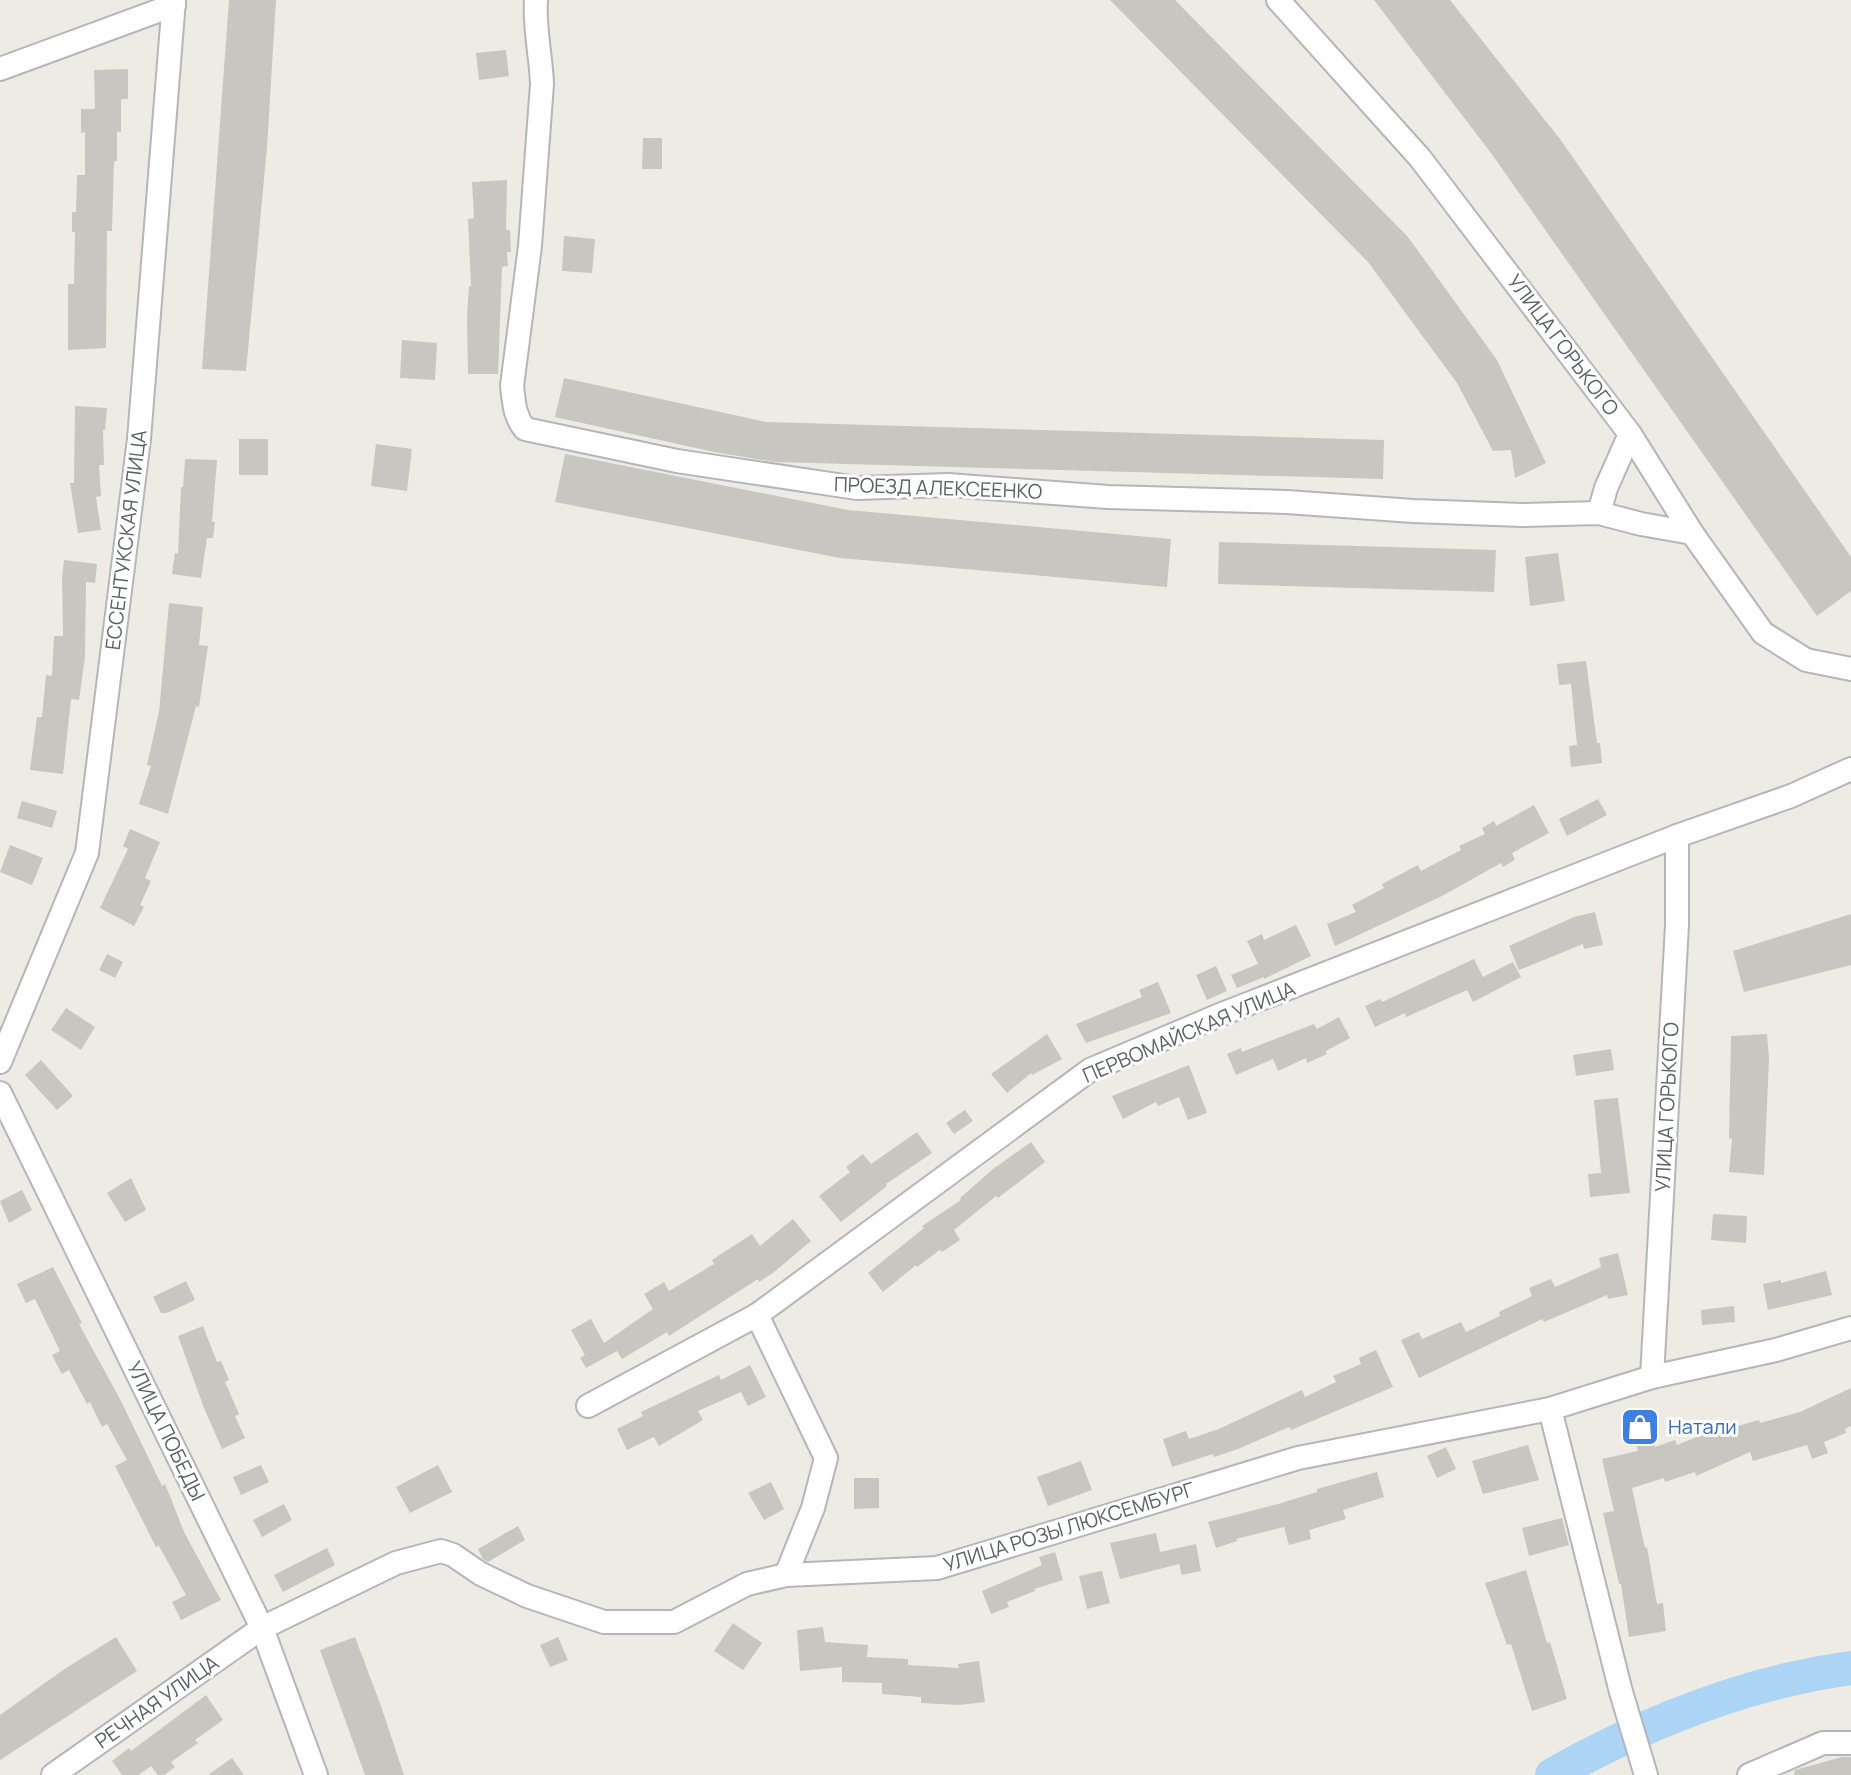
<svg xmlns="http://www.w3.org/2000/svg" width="1851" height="1775" font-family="Manrope,sans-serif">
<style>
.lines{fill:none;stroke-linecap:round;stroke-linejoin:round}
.river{stroke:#acd4f4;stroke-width:34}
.building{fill:#c8c6c0}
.minor-casing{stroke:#b4b6b9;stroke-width:26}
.minor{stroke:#fff;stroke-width:22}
.labels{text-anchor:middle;stroke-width:6;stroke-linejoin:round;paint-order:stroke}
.street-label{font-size:20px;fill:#5c5f63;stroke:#fff}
.shop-label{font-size:20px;fill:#366cbe;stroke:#fff;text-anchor:start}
</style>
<rect width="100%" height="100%" fill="#edebe4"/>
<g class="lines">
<path class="river" d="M1552,1775C1643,1724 1747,1682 1851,1668"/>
</g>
<g class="building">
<path d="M229,0H276L267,147L246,371L202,369Z"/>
<path d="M1110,0H1175L1408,237L1497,360L1546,463L1515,478L1511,450L1493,451L1457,383L1368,262Z"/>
<path d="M1374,0H1450L1560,139L1851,557V591L1817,616L1491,153Z"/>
<path d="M506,50L509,76L479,80L476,53Z"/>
<path d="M128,69V99H121V132H117V161H114L112,231H107L106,348L68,350V284H74L75,232H72V212H76L77,175H85V132L81,133V109H95L94,70Z"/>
<path d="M643,138H662V169H642Z"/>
<path d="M507,180L506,230H510L511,252H507L508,266L502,267L498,374H468L467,317L469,286H471L468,219L474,218L472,182Z"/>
<path d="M564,236L595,239L592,273L562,271Z"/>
<path d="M402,340L437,343L435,380L400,378Z"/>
<path d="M564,378L766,422L1384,440L1383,479L775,462L714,452L555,417Z"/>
<path d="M75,406L107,408L105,430H103L104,465H99L101,496L96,497L101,530L78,533L70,483H74Z"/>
<rect x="239" y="439" width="29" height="36"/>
<path d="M376,444L412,449L407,491L371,486Z"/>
<path d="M565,454L848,510L1171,539L1167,587L840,558L555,502Z"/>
<path d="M185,459L217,460L212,522H215L213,538H207L201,578L172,574L175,553L178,554L181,487H183Z"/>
<path d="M1219,542L1496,550L1494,592L1218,584Z"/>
<path d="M1558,553L1565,601L1530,606L1525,557Z"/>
<path d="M64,560L97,564L95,583L86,582L85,657L79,700L71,699L63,774L30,770L37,717H42L46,675L52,676L54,636H63L62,579Z"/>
<path d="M169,603L203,607L199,645L208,646L199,707L196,706L168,814L139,804L151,766L147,765L159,712Z"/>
<path d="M1586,661L1597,743H1600L1602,763L1571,767L1569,746L1577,745L1571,684L1559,685L1557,664Z"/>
<path d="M1598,799L1607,815L1567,836L1559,819Z"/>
<path d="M22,801L57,811L52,828L17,818Z"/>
<path d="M1534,805L1549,833L1512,853L1515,860L1503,867L1501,863L1442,896L1335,946L1327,924L1356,912L1352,905L1384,888L1382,884L1418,865L1421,871L1461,850L1459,846L1485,834L1482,828L1494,821L1496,826Z"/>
<path d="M130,829L160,842L145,878L151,881L140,905L144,907L134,926L100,908L128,849L123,846Z"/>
<path d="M10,845L43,858L32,885L0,872Z"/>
<path d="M1595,912L1603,945L1584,949L1583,944L1519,970L1509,946L1574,917Z"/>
<path d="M1851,914V965L1744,992L1733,951Z"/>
<path d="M1296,925L1311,956L1264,979V977L1237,988L1231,975L1258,964L1247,941L1262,934L1264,940Z"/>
<path d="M107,954L123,962L115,978L99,970Z"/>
<path d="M1474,959L1483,977L1513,962L1521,977L1473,1002L1467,990L1406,1017L1405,1013L1375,1027L1365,1006L1380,999L1382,1002Z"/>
<path d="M1216,966L1227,991L1207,1000L1196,975Z"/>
<path d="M1158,982L1171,1013L1086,1043L1076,1024L1142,997L1139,990Z"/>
<path d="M66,1008L95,1027L81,1050L51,1030Z"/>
<path d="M1339,1017L1350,1038L1326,1051L1327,1054L1307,1063L1306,1058L1278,1071L1273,1059L1236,1075L1227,1054L1241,1048L1242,1052L1314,1024L1317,1029Z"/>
<path d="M1047,1034L1062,1059L1032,1075L1031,1073L1007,1093L991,1074Z"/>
<path d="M1767,1034L1769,1059L1764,1175L1729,1172L1732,1139L1729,1138L1731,1036Z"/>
<path d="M1611,1049L1614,1070L1576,1076L1573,1055Z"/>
<path d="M41,1060L73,1096L57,1110L25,1075Z"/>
<path d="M1189,1065L1207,1113L1188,1120L1179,1097L1158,1106L1156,1102L1123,1119L1112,1096Z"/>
<path d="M1618,1098L1630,1193L1590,1197L1588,1174L1601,1173L1594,1100Z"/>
<path d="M965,1110L973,1121L954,1134L946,1123Z"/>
<path d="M917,1132L932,1153L886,1184L887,1186L841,1222L819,1196L850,1172L846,1167L863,1154L871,1164Z"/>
<path d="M1031,1142L1045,1162L998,1198L996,1196L954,1230L960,1240L942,1252L940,1250L917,1267L916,1265L883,1292L868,1273L924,1228L922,1226L961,1200L960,1198L993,1169Z"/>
<path d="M131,1178L146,1210L125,1222L107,1193Z"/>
<path d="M22,1190L32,1210L9,1223L0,1201Z"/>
<path d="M1713,1214L1747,1216L1746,1243L1711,1240Z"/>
<path d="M793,1219L811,1241L773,1273L759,1282L758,1279L669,1336L667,1332L622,1359L617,1351L586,1368L580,1358L585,1355L571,1330L591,1319L604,1343L653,1309L644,1294L664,1282L669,1291L714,1264L712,1260L752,1234L760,1246Z"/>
<path d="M1618,1253L1628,1295L1608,1299L1607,1295L1544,1322L1542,1319L1419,1378L1401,1340L1419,1332L1422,1339L1461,1322L1466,1332L1500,1316L1499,1312L1532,1296L1529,1288L1551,1279L1555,1287L1601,1267L1599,1258Z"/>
<path d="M53,1267L82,1323L79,1324L121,1401L162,1486L165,1484L185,1534L221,1600L181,1620L172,1602L186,1595L159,1546L156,1547L115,1466L127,1460L107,1424L102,1427L90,1402L87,1404L69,1370L62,1374L52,1355L60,1351L35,1299L26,1303L17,1284Z"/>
<path d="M1826,1271L1832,1295L1768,1310L1763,1284L1781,1280V1283Z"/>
<path d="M186,1281L195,1300L167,1313H161L153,1297Z"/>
<path d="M1734,1306L1735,1322L1702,1325L1701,1310Z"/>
<path d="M203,1326L217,1362L221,1361L229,1380L225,1382L239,1414L235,1416L245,1438L222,1449L204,1408L178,1336Z"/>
<path d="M1376,1350L1393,1387L1291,1430L1289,1427L1238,1449L1214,1457L1213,1454L1172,1467L1163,1439L1186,1431L1189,1439L1219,1429L1302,1390L1305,1397L1336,1382L1333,1376L1361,1364L1359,1358Z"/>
<path d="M750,1365L766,1397L748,1406L741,1392L698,1411L703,1420L659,1446L654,1437L627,1450L617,1429L643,1416L641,1412L719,1375L721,1380Z"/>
<path d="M1851,1388V1426L1845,1429L1846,1433L1824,1442L1828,1453L1812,1459L1807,1445L1753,1461L1750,1452L1696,1476L1695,1472L1665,1482L1664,1478L1632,1488L1645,1548L1647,1547L1657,1604L1663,1603L1666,1631L1629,1637L1621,1584H1619L1603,1513L1614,1511L1602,1459L1638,1451L1630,1425L1647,1419L1655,1447L1675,1440L1677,1445L1709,1432L1711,1437L1734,1427L1759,1420L1760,1423L1800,1412Z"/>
<path d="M1528,1445L1539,1480L1483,1494L1472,1461Z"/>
<path d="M1446,1447L1456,1469L1437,1478L1427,1456Z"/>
<path d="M1081,1461L1092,1490L1048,1506L1037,1477Z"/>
<path d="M261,1465L269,1482L241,1495L233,1477Z"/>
<path d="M438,1465L452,1492L410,1513L396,1487Z"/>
<path d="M1377,1472L1384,1497L1343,1510L1346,1519L1309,1530L1311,1539L1289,1545L1284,1527L1236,1539L1237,1541L1216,1548L1208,1522L1278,1504L1317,1492V1489Z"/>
<path d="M854,1478H879V1508L854,1509Z"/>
<path d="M771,1482L784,1509L764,1520L748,1493Z"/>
<path d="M284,1504L292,1520L262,1537L253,1520Z"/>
<path d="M1562,1518L1569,1545L1529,1556L1522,1528Z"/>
<path d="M518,1526L525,1540L488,1562L483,1559L478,1549Z"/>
<path d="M1156,1533L1160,1552L1196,1544L1201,1571L1182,1575L1179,1564L1120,1579L1110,1543Z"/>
<path d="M327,1548L335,1565L283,1592L274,1575Z"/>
<path d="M1055,1552L1063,1580L1034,1589L1035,1591L1007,1602L1009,1607L991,1614L982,1591L1042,1565L1039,1557Z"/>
<path d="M1526,1570L1547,1643L1550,1642L1567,1699L1532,1711L1511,1644L1507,1645L1485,1583Z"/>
<path d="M1102,1571L1110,1603L1087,1609L1079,1576Z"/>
<path d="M733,1623L762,1643L743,1670L714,1651Z"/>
<path d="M823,1627L825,1642L868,1645L867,1657L908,1659V1665L959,1668L958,1664L979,1661L985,1702L959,1705L921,1703V1697L882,1694V1683L842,1682V1667L800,1671L797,1630Z"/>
<path d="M116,1637L137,1671L0,1760V1715L66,1668Z"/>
<path d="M355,1637L381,1706L404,1775H365L320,1650Z"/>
<path d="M558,1637L568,1660L550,1667L540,1645Z"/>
<path d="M206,1695L223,1720L195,1740L198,1743L171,1762L175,1767L164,1775H158L151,1766L138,1775H122L112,1761L129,1748L131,1751Z"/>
<path d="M1842,1757H1851V1775H1794L1795,1770Z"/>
<path d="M232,1758L244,1775H208Z"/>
</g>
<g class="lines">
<defs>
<g id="minor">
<path d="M536,0C534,29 541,55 542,84L530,246L512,386C514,402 514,416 525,429L677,461L857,488L948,485L1108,497L1287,502L1413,511L1522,515L1599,513L1641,524L1692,533"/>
<path d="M1278,0L1420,158L1630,434L1692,533L1763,633L1806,660L1851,669"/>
<path d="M0,69L174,5"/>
<path d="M1599,513L1606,488L1630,434"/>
<path d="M0,1062L87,853L139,439L174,0"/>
<path d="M0,1093L262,1628L316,1775"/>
<path d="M757,1315L826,1458L813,1508L786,1575"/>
<path d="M1652,1377L1677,925V836"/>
<path d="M588,1406L757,1315L1090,1070L1222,1014L1677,836L1791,796L1851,769"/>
<path d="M1550,1409L1621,1692L1646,1775"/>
<path d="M53,1775L262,1628L396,1563L441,1551L453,1555L481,1574L527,1596L604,1622H674L747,1584L786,1575L937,1568L1298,1458L1550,1409L1652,1377L1776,1350L1851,1328"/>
<path d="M1749,1775L1823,1743H1851"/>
</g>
</defs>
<use href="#minor" class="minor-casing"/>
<use href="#minor" class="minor"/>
</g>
<defs>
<symbol id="shop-square" viewBox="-11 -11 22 22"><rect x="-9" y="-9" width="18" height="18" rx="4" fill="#3f7fe0" stroke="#fff"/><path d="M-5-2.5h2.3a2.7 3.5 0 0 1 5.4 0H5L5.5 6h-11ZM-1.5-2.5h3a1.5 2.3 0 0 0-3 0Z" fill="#fff"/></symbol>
</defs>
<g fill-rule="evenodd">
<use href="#shop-square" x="1618" y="1405" width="44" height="44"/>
</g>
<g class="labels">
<g class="street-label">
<text transform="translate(1563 345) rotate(53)" y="7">УЛИЦА ГОРЬКОГО</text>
<text transform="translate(938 488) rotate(2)" y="7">ПРОЕЗД АЛЕКСЕЕНКО</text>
<text transform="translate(126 540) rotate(-83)" y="7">ЕССЕНТУКСКАЯ УЛИЦА</text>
<text transform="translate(1189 1032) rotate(-23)" y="7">ПЕРВОМАЙСКАЯ УЛИЦА</text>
<text transform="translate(1667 1107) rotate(-87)" y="7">УЛИЦА ГОРЬКОГО</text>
<text transform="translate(166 1431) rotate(64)" y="7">УЛИЦА ПОБЕДЫ</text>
<text transform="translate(1069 1527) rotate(-17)" y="7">УЛИЦА РОЗЫ ЛЮКСЕМБУРГ</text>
<text transform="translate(157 1702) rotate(-35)" y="7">РЕЧНАЯ УЛИЦА</text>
</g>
<g class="shop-label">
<text x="1668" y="1434">Натали</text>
</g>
</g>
</svg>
